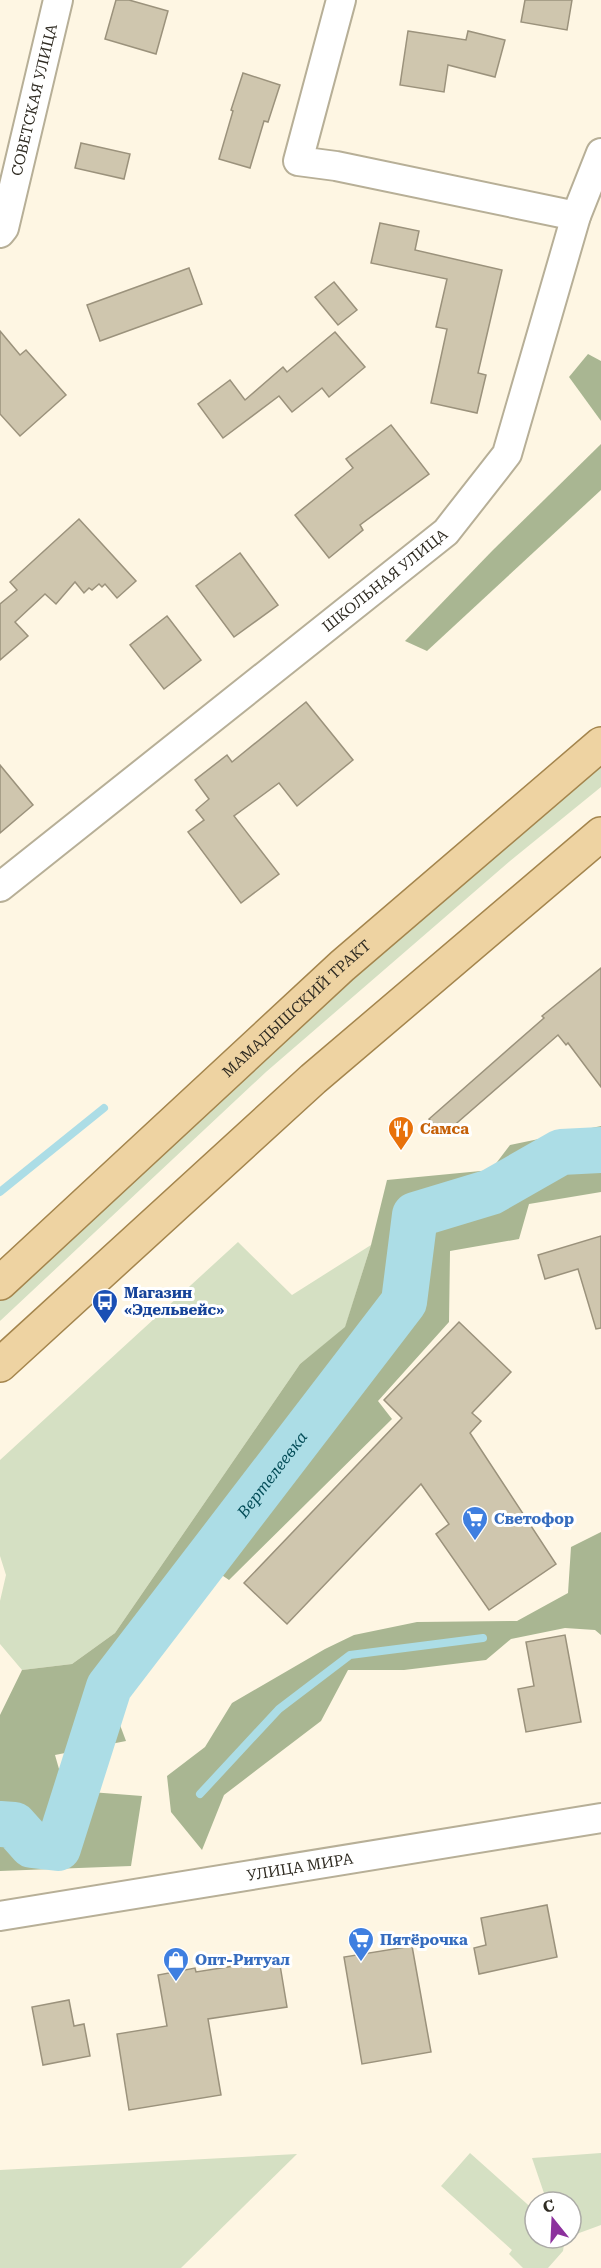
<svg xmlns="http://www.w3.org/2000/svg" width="601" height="2268" font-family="'Roboto Serif',serif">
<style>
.green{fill:#d5e0c3}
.forest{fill:#a9b692}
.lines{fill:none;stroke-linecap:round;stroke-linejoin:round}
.stream{stroke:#acdde6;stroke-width:8}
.river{stroke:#acdde6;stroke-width:46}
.building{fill:#cfc6ae;stroke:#9b927c;stroke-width:1.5}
.street-casing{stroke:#b7af97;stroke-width:32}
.primary-casing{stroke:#a4854d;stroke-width:36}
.street{stroke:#fff;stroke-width:28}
.primary{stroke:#eed3a2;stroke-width:33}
.labels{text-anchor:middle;stroke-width:6;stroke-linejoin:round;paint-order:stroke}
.street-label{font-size:15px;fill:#302c23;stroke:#fff}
.food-label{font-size:15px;font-weight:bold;fill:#c56008;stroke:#fff;text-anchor:start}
.transit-label{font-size:15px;font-weight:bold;fill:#164399;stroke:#fff;text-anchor:start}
.shop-label{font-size:15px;font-weight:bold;fill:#366cbe;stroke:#fff;text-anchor:start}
.water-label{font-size:16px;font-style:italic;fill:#054e59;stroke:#fff}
</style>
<rect width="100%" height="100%" fill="#fef6e3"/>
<g class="green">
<path d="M601,766V787L510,861L266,1072L0,1321V1300L253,1065L494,853Z"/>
<path d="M238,1242L292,1295L371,1245L345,1328L300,1364L115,1633L72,1664L22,1670L0,1644V1601L6,1575L0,1556V1460Z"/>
<path d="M470,2153L535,2211V2238H565L563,2251L548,2268H523L509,2254L512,2250L441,2186Z"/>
<path d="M601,2153V2225L571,2236V2202H547L532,2158Z"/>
<path d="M297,2154L181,2268H0V2170Z"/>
</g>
<g class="forest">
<path d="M588,354L601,361V421L569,377Z"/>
<path d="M601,444V490L427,651L405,641L492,551Z"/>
<path d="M601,1126V1192L529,1204L519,1239L450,1251L449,1322L378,1401L392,1419L229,1580L210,1567L111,1701L126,1741L55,1755L65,1790L142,1796L131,1866L0,1871V1715L22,1670L72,1664L115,1633L300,1364L345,1327L371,1245L387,1180L491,1170L510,1145Z"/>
<path d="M601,1532V1635L595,1630L565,1628L511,1639L486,1660L404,1670H348L321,1721L224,1795L202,1850L171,1812L167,1776L205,1747L232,1703L325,1649L354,1635L417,1622L517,1621L568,1593L571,1547Z"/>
</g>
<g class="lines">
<g class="stream">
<path d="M0,1192L104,1108"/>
<path d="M200,1794L279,1709L350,1655L483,1638"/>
</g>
<path class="river" id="s1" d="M0,1824L14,1825L32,1845L58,1848L109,1687L404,1302L415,1215L491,1192L561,1152L601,1150"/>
</g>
<g class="building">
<path d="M116,0H129L168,11L156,54L105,39Z"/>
<path d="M525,0H572L567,30L521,22Z"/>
<path d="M408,31L466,40L468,31L505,40L495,77L448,65L444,92L400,85Z"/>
<path d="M243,73L280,85L268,122L264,121L250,168L219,159L233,111L231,110Z"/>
<path d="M81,143L130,154L124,179L75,168Z"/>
<path d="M380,223L419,231L415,250L502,270L478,373L486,375L477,413L431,403L447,329L436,327L447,279L371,263Z"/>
<path d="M189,268L202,304L100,341L87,305Z"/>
<path d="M334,282L357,310L338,325L315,297Z"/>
<path d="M0,331L20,355L26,350L66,395L20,436L0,414Z"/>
<path d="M335,332L365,367L329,397L322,388L292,412L279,396L223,438L198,404L230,380L245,400L283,367L287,372Z"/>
<path d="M391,425L429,474L360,525L363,530L329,558L295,515L353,468L346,459Z"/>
<path d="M79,519L136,581L117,598L105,584L102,587L99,584L92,590L89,588L84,593L75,582L56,604L45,594L15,622L28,636L0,660V604L17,590L10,582Z"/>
<path d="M240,553L278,605L234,637L196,586Z"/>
<path d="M167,616L201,660L164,689L130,645Z"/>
<path d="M306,702L353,760L297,806L279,783L234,816L279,874L241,903L188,832L204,820L196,810L209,799L195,780L227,755L232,762Z"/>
<path d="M0,765L33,805L0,833Z"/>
<path d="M601,968V1087L568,1043L566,1045L558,1035L443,1135L429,1119L544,1018L542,1016Z"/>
<path d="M601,1236V1328L596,1329L578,1269L545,1279L538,1255Z"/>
<path d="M459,1322L511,1372L472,1413L481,1421L470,1433L556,1564L489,1610L436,1534L449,1524L421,1484L287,1624L244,1583L402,1418L384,1400Z"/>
<path d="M565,1635L581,1722L526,1732L518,1689L534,1686L526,1642Z"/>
<path d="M547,1905L557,1957L479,1974L474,1948L486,1945L481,1918Z"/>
<path d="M412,1946L431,2052L362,2064L344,1957Z"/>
<path d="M279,1959L287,2007L208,2019L221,2095L129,2110L117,2034L167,2026L158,1975L195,1968L196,1972Z"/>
<path d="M69,2000L74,2026L84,2024L90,2056L43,2065L32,2007Z"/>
</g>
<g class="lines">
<defs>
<g id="street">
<path d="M341,0L298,161L336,166L576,216"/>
<path id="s2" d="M0,233L4,228L58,0"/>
<path id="s3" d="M0,887L446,532L507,454L576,216L601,153"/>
<path id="s4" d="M0,1916L601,1818"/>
</g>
<g id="primary">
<path id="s5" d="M0,1283L342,966L601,744"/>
<path d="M0,1365L313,1079L601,834"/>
</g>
</defs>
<use href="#street" class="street-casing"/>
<use href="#primary" class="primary-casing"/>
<use href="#street" class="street"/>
<use href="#primary" class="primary"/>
</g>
<defs>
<symbol id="restaurant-pin" viewBox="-11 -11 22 30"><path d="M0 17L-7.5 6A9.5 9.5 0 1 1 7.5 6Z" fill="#e8710a" stroke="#fff"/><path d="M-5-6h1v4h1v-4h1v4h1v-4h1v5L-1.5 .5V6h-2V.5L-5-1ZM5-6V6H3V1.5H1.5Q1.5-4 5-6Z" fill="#fff"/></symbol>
<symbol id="bus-pin" viewBox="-11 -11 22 30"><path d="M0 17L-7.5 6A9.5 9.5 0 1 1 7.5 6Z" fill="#1a4fb4" stroke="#fff"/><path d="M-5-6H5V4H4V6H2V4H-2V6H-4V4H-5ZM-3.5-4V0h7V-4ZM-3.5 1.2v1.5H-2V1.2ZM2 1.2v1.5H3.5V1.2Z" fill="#fff"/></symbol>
<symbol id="supermarket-pin" viewBox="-11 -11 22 30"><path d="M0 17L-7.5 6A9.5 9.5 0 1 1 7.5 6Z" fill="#3f7fe0" stroke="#fff"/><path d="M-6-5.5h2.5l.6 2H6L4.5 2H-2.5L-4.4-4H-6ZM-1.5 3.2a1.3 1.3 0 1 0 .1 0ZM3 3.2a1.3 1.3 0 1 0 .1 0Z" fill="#fff"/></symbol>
<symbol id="shop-pin" viewBox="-11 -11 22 30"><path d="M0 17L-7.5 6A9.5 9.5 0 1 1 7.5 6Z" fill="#3f7fe0" stroke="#fff"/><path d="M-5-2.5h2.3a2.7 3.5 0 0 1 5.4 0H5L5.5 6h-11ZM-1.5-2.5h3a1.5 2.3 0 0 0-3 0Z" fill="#fff"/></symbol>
</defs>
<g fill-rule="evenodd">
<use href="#restaurant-pin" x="386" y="1114" width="30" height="40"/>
<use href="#bus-pin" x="90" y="1287" width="30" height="40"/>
<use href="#supermarket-pin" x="460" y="1504" width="30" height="40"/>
<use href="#supermarket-pin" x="346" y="1925" width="30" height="40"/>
<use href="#shop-pin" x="161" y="1945" width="30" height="40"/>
</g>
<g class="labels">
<g class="street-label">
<text dy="5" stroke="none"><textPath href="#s2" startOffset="138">СОВЕТСКАЯ УЛИЦА</textPath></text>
<text dy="5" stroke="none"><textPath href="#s3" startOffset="492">ШКОЛЬНАЯ УЛИЦА</textPath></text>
<text dy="5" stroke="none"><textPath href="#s5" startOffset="404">МАМАДЫШСКИЙ ТРАКТ</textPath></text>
<text dy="5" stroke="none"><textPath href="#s4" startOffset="304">УЛИЦА МИРА</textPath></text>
</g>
<g class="food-label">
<text x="420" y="1134">Самса</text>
</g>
<g class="transit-label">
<text x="124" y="1298">Магазин<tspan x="124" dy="17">«Эдельвейс»</tspan></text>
</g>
<g class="shop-label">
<text x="494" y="1524">Светофор</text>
<text x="380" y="1945">Пятёрочка</text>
<text x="195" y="1965">Опт-Ритуал</text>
</g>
<g class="water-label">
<text dy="6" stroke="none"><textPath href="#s1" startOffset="504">Вертелеевка</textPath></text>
</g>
</g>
<g transform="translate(553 2220) rotate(342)"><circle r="28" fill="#ffffff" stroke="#acaba7" stroke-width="1.5"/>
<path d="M0-4.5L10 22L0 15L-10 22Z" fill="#8c319d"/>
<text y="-9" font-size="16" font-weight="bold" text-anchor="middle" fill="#302c23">С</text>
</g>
</svg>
